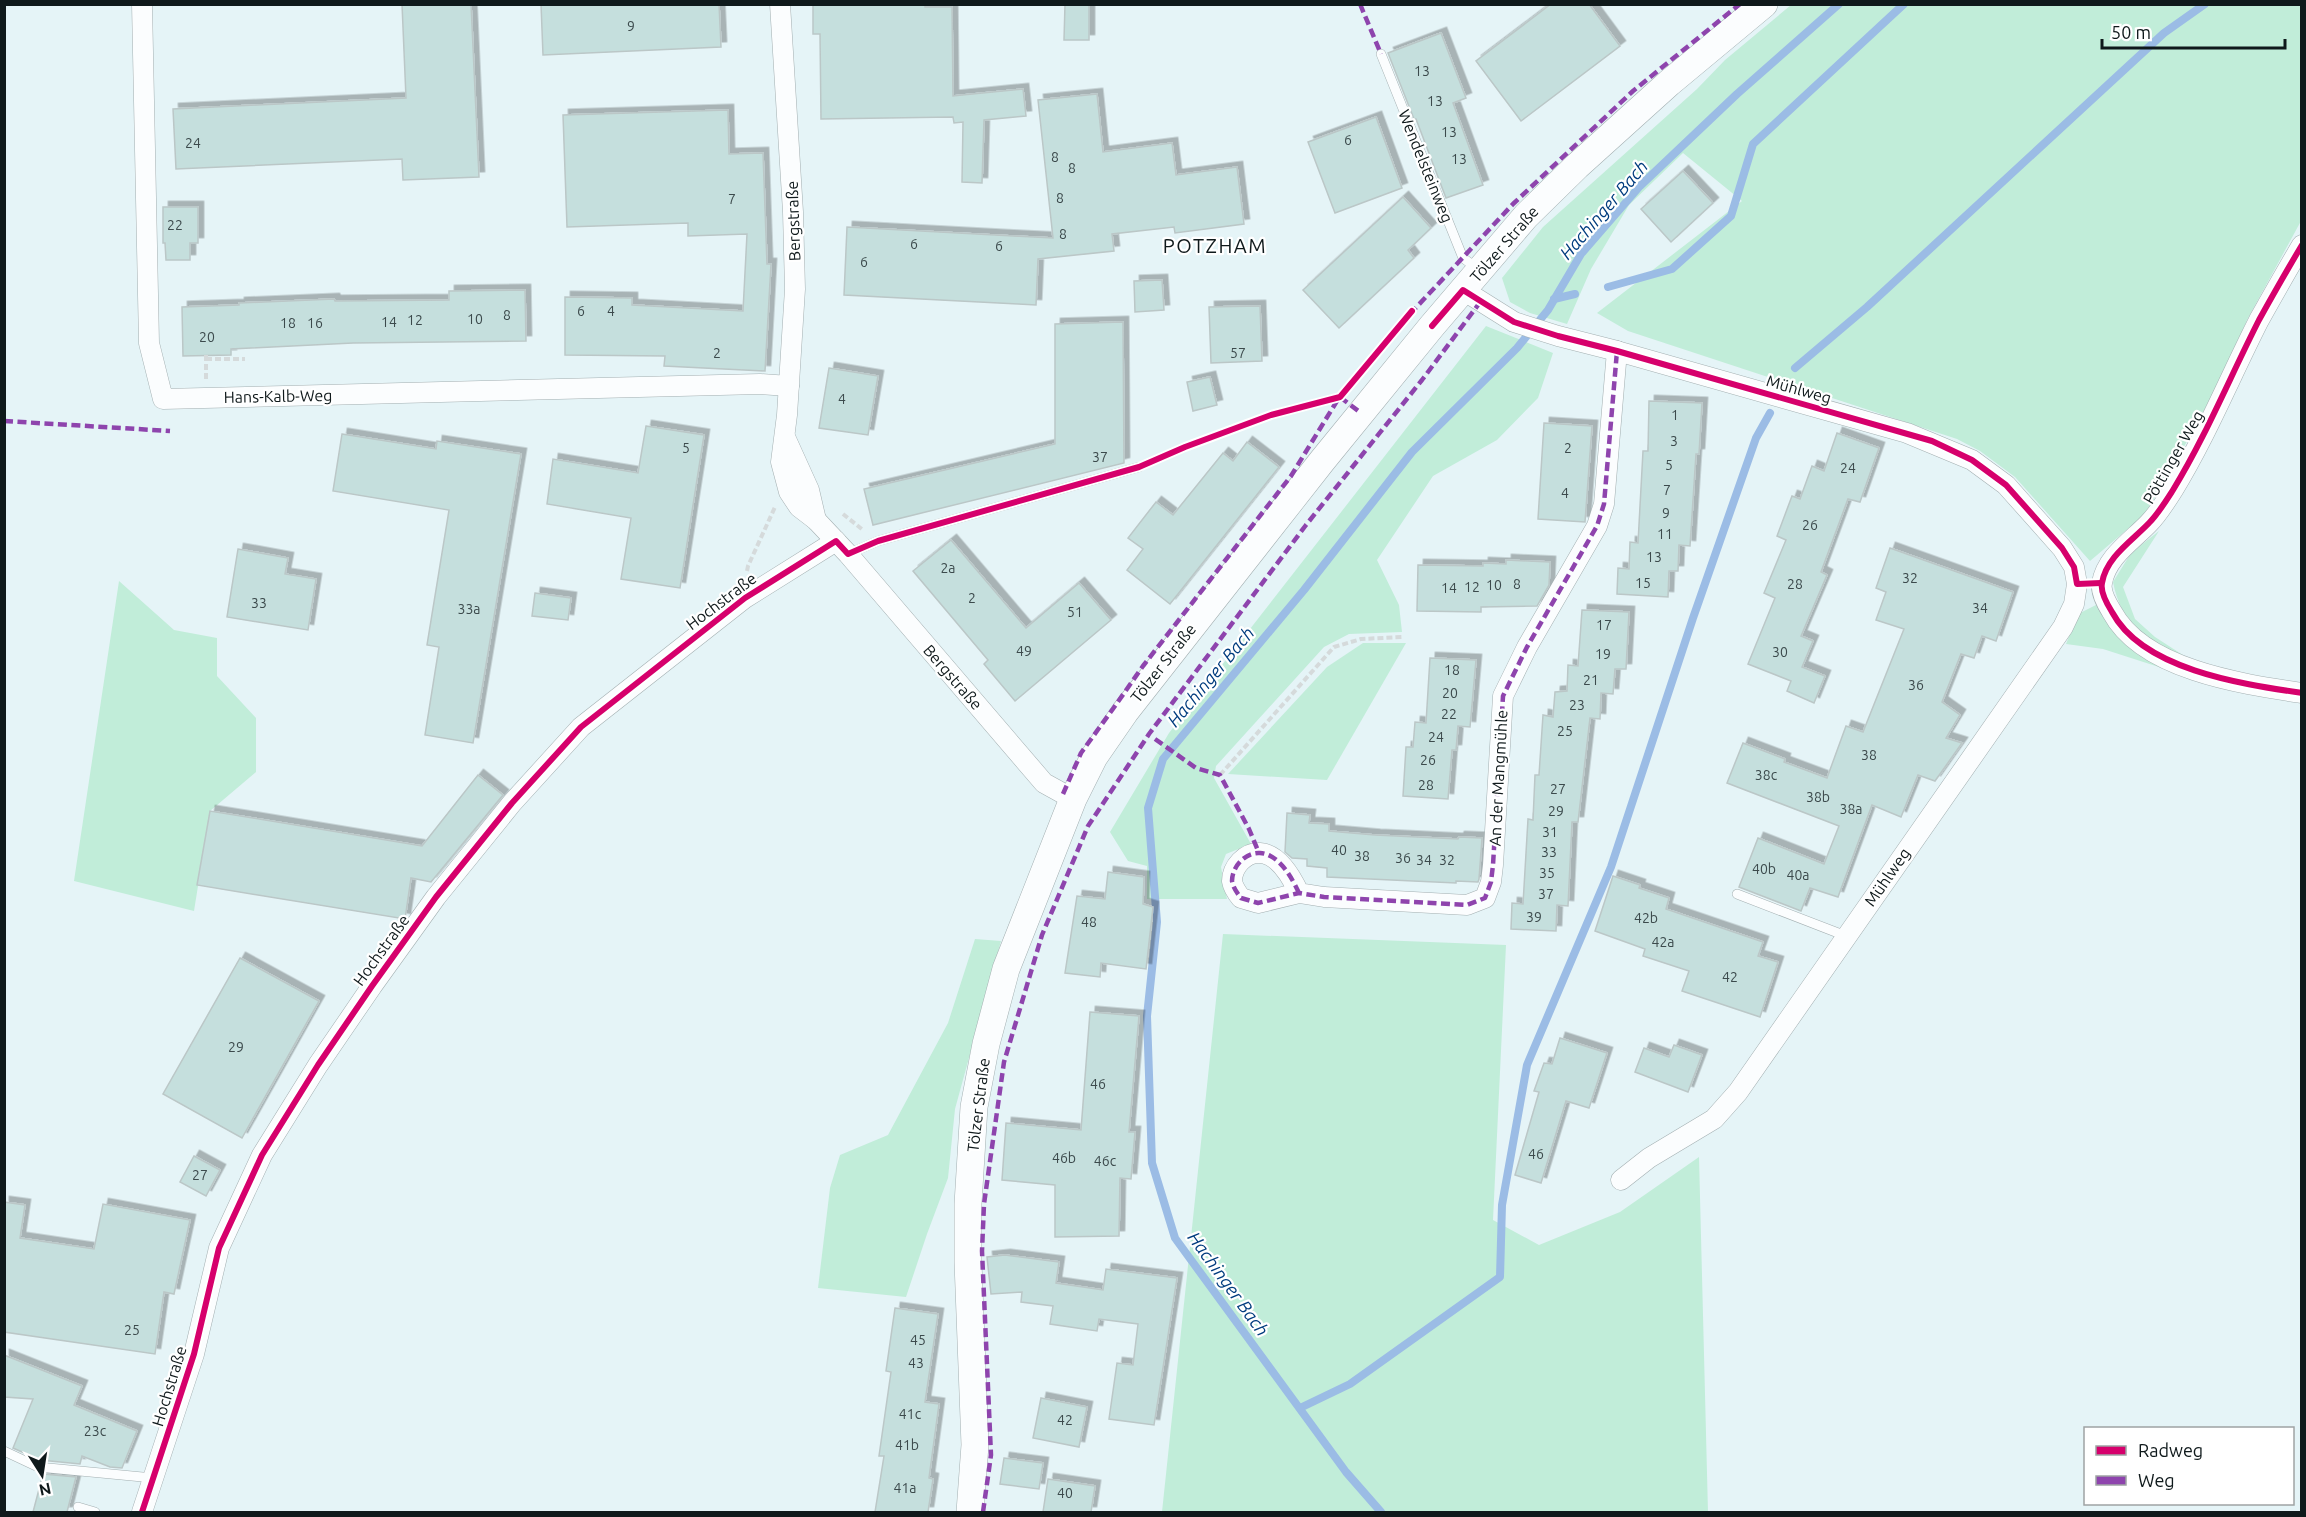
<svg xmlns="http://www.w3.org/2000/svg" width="2306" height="1517" font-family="Ubuntu,sans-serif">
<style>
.green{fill:#c1edd9}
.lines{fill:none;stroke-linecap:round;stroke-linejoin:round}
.stream{stroke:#9bbce5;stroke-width:8}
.building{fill:#c5dfdd;stroke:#bbc7c7;stroke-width:1.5;filter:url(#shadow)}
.lane-casing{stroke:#a3afb1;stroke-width:10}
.street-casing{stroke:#a3afb1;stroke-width:21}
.secondary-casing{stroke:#a3afb1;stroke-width:28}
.path{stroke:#d5dadb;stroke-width:4;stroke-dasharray:6 3;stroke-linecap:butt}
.lane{stroke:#fbfdfe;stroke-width:9}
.street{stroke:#fbfdfe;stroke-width:20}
.secondary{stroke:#fbfdfe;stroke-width:27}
.quiet{stroke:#8e44ad;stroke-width:4.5;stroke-dasharray:9 4.5;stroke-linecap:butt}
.cycleway-casing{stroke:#fff;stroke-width:10}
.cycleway{stroke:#d6006c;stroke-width:6}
.labels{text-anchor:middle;stroke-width:4.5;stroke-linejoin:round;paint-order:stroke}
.number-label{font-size:14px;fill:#3c4a4c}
.street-label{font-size:16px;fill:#0f191b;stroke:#fff}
.water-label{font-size:18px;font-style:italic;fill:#013c7e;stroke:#fff}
.quarter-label{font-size:20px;letter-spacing:1.5px;fill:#0f191b;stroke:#fff}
</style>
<defs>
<filter id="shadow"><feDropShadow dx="5.5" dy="-5.5" stdDeviation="0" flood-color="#0004"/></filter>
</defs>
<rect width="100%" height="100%" fill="#e5f4f7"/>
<g class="green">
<path d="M1791,5H2301V221L2247,320L2225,372L2163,485L2143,516L2090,561L2015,477L1980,451L1957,439L1628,331L1597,313L1742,201L1683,153L1629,205L1591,269L1567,324L1530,313L1510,302L1502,278L1543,227L1697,89L1725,60Z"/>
<path d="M1486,326L1553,353L1538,398L1497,440L1433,476L1377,560L1399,605L1402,632L1349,634L1324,647L1216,766L1214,778L1251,844L1226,854L1221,867L1227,899H1147V866L1128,861L1110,832L1169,733Z"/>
<path d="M2159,531L2123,587L2135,619L2155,637L2189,659C2149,641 2122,628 2113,582L2131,553Z"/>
<path d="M119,581L174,630L217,638V676L256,718V772L210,811L194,911L74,881Z"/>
<path d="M2096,605L2118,637L2162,668L2103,649L2066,644L2078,614Z"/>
<path d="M1363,643H1406L1327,780L1228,774L1327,667Z"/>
<path d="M1223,934L1506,945L1493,1220L1539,1245L1620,1212L1699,1157L1708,1512H1162Z"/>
<path d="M975,939L1001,941L955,1109L948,1178L927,1234L906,1297L818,1288L830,1188L840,1155L888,1135L948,1023Z"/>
</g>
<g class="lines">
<g class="stream">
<path d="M1608,287L1672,269L1731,216L1753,144L1904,4"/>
<path d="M1554,299L1575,294"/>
<path d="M1795,368L1867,307L2164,33L2205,4"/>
<path d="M1300,1408L1350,1384L1500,1277L1502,1205L1527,1065L1611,867L1693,618L1756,438L1770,413"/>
<path d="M1381,1512L1346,1472L1175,1238L1152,1163L1147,1016L1157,922L1148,808L1163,759L1304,590L1412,452L1517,348L1548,310L1581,254L1640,186L1737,94L1839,4"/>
</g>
</g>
<g class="building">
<path d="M402,4H471L479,177L403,180L402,159L176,169L173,109L406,98Z"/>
<path d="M541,4H719L721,47L543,55Z"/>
<path d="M813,4H925V7H952L953,96L1023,89L1026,116L984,120L982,183L962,182L963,122L954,123L953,117L821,119L820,34H813Z"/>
<path d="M1065,4H1089V40H1064Z"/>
<path d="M1551,4H1589L1620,46L1521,121L1476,61Z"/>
<path d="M1441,33L1466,98L1453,103L1483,185L1446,198L1416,119H1414L1388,53Z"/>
<path d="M1097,94L1103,152L1172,143L1176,175L1237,167L1244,224L1175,233L1174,227L1112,234L1114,251L1038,259L1036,305L844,295L847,227L1053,238L1038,100Z"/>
<path d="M728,110L729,154L763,153L767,264H771L765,371L664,366L665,356L565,355V297L632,298V305L743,311L747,234L688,236V223L567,227L563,115Z"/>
<path d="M1376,117L1402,188L1335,213L1308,142Z"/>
<path d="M1683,171L1713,203L1671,242L1641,209Z"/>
<path d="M1403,197L1431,228L1408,250L1414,258L1339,328L1303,290Z"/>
<path d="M163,207H198V243H190V260H166L165,243H163Z"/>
<path d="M1162,280L1164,310L1135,312L1134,281Z"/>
<path d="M525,290L526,341L353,343L231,349V355L183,356L182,307L239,305V303L334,299L335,301L449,300V291Z"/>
<path d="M1260,306L1262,361L1211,363L1209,307Z"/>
<path d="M1123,322L1124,463L873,525L864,489L1055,444V324Z"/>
<path d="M829,368L878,376L868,435L819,428Z"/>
<path d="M1210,377L1217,405L1193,411L1187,382Z"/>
<path d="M1649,401L1702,403L1699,454H1696L1690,546L1679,545L1678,571H1669L1668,597L1617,594L1618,568L1629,569L1630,542L1638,543L1643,451H1648Z"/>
<path d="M1544,423L1592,426L1585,522L1538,519Z"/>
<path d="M646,426L704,435L680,588L621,579L631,518L547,504L553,459L638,473Z"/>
<path d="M1837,433L1879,448L1860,502L1848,499L1821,572L1827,575L1801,636L1813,641L1802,667L1825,676L1814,703L1787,691L1791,681L1748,664L1775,598L1764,593L1786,540L1777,536L1792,496L1800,499L1812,466L1824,471Z"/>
<path d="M342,434L436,449L437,441L521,454L473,743L425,735L439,647L427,645L449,510L333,491Z"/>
<path d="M1247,442L1279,467L1170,604L1127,570L1143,549L1128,538L1156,502L1173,515L1223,453L1233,461Z"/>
<path d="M951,540L1026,628L1079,583L1111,620L1015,701L984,664L988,660L913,571Z"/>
<path d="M1890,548L2013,592L1996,641L1982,636L1974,658L1961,654L1942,702L1960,715L1946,738L1962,743L1935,781L1918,775L1901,817L1872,805L1838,897L1810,888L1801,911L1739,887L1758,838L1824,864L1839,826L1727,783L1743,743L1785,759L1784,762L1827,778L1846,726L1863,732L1904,629L1876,620L1886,592L1876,588Z"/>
<path d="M238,549L288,558L285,574L316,579L308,630L227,617Z"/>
<path d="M1506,560L1550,562L1549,585L1537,606L1481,607V612L1417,611L1418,565L1483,566V563L1506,564Z"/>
<path d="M535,593L571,598L568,620L532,616Z"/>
<path d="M1582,610L1629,612L1626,669H1615L1613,694L1601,693L1600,719L1590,718L1578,822H1572L1568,906L1557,905L1556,931L1511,929L1512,903L1523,904L1528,819L1533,820L1535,775H1539L1543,715L1553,717L1555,692L1567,691L1568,665L1578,666Z"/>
<path d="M1430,658L1476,660L1470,727L1458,726L1456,750H1452L1448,799L1403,796L1406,747H1413L1415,722L1426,723Z"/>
<path d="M478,775L503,795L431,882L411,878L405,919L197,885L210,811L422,846Z"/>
<path d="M1287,813L1310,815L1309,823L1329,824V831L1375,835L1458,839L1459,837L1482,838L1479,879L1478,882L1456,881V883L1327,877V868L1307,866V859L1292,858L1285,852Z"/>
<path d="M1108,872L1144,877L1143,904L1153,907L1146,969L1101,963L1100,977L1065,973L1077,896L1105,899Z"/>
<path d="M1613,876L1640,885L1639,888L1669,898L1666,909L1763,942L1758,956L1778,962L1760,1017L1682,991L1689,971L1643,956L1645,949L1595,931Z"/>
<path d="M240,958L319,1001L242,1138L163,1094Z"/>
<path d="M1090,1012L1139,1016L1129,1132H1135L1131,1179L1120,1178L1119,1236L1055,1237V1185L1002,1180L1006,1123L1081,1130Z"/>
<path d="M1560,1038L1607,1053L1589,1108L1566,1101L1541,1183L1515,1175L1539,1092L1534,1091L1544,1063L1552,1064Z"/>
<path d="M1674,1045L1702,1055L1688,1092L1635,1072L1644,1048L1669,1057Z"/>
<path d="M194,1156L220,1170L206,1196L180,1182Z"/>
<path d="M4,1202L25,1205L20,1238L94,1249L103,1204L190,1220L174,1294L164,1292L155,1354L4,1332Z"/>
<path d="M1005,1255L1059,1262L1056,1283L1103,1290L1106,1269L1177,1278L1154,1425L1109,1419L1117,1363L1133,1365L1138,1324L1099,1319L1097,1331L1050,1324L1053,1306L1021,1302L1022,1292L991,1294L987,1257Z"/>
<path d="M895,1308L938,1314L925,1402L939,1404L929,1478L933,1479L928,1512H875L884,1456H879L891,1372L886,1371Z"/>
<path d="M4,1355L82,1386L74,1405L137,1431L122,1468L110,1467L82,1456L80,1464L40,1460L13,1448L33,1399L4,1397Z"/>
<path d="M1041,1398L1087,1407L1079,1447L1033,1438Z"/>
<path d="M1004,1458L1043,1463L1039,1489L1000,1484Z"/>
<path d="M43,1474L76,1477L67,1512H33Z"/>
<path d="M1048,1479L1095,1486L1091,1512H1043Z"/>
</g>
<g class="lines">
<defs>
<g id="lane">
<path d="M1381,54L1463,258L1478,269"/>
<path d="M848,554L878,541L1139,467"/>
<path d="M1737,894L1846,936"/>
<path d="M4,1451L38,1467L153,1478"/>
<path d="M78,1507L95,1512"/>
</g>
<g id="street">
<path d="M142,4L149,343L163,399L760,384L789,386"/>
<path d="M780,4L793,212L795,289L787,415L781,462L789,492L799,507L816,520L848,554L1044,783L1073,799"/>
<path d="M2302,245C2287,270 2273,295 2259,320C2230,377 2206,436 2173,490C2166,501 2158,514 2149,523C2133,540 2106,557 2102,583C2100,592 2107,604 2112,612C2143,670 2242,684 2302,693"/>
<path d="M1463,290L1514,322L1558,336L1617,351L1907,433L1972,460L2006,485L2062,548L2074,567L2077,584L2074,604L2063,627L1738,1092L1714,1119L1649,1158L1621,1180"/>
<path d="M785,437L809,490L816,520"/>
<path d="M1299,893C1292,878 1279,854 1260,853C1245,852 1232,867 1232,881C1233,887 1237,893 1241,898L1258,903L1299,893L1324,897L1467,905L1485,898L1491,882L1493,865L1503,696L1527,647L1597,526L1604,504L1617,351"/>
<path d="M142,1512L194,1354L219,1248L262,1155L318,1065L372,986L436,897L512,803L581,727L745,598L836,541"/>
</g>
<path id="secondary" d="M970,1512L975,1445L968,1262V1204L974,1107L986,1044L1006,969L1073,799L1094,757L1125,712L1322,461L1432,326L1526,216L1577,166L1669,83L1764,4"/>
</defs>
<use href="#lane" class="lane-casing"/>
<use href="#street" class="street-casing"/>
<use href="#secondary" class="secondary-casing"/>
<g class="path">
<path d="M206,355V379"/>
<path d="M206,359H245"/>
<path d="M1153,461L1185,447"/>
<path d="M843,514L863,530"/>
<path d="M747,571L748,566L775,507"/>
<path d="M1220,775L1334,647L1361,639L1403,637"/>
</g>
<use href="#lane" class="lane"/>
<use href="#street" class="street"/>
<use href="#secondary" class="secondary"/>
<g class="quiet">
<path d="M1360,4L1381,54"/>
<path d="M1410,314L1513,204L1633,91L1740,4"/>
<path d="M1340,397L1361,413"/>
<path d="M4,421L170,431"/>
<path d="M1155,739L1196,768L1220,775L1249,829L1259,853"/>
<path d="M1063,794L1081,753L1115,706L1143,666L1291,476L1340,396"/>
<path d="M1299,893C1292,878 1279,854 1260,853C1245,852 1232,867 1232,881C1233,887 1237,893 1241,898L1258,903L1299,893L1324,897L1467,905L1485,898L1491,882L1493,865L1503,696L1527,647L1597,526L1604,504L1617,351"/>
<path d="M983,1512L991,1455L982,1251L984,1204L1004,1062L1042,935L1088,826L1149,734L1306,525L1422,380L1481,301"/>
</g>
<defs>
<g id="cycleway">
<path d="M2302,245C2287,270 2273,295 2259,320C2230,377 2206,436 2173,490C2166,501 2158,514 2149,523C2133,540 2106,557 2102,583C2100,592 2107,604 2112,612C2143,670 2242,684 2302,693"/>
<path d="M1432,326L1463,290L1514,322L1558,336L1617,351L1932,441L1972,460L2006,485L2062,548L2074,567L2077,584L2101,583"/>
<path d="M142,1512L194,1354L219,1248L262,1155L318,1065L372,986L436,897L512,803L581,727L745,598L836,541L848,554L878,541L1139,467L1185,447L1271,415L1340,397L1412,311"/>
</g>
</defs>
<use href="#cycleway" class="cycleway-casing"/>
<use href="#cycleway" class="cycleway"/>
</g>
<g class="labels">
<g class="number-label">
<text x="631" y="31">9</text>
<text x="1422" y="76">13</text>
<text x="1435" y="106">13</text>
<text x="1449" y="137">13</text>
<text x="1348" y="145">6</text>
<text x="193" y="148">24</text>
<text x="1055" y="162">8</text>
<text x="1459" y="164">13</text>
<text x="1072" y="173">8</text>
<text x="1060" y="203">8</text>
<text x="732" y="204">7</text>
<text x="175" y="230">22</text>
<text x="1063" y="239">8</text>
<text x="914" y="249">6</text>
<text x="999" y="251">6</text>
<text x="864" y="267">6</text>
<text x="581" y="316">6</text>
<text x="611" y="316">4</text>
<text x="507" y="320">8</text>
<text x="475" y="324">10</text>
<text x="415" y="325">12</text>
<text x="389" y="327">14</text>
<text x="288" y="328">18</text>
<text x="315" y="328">16</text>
<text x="207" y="342">20</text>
<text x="717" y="358">2</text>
<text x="1238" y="358">57</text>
<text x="842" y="404">4</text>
<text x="1675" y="420">1</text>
<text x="1674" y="446">3</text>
<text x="686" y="453">5</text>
<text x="1568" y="453">2</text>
<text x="1100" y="462">37</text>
<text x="1669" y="470">5</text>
<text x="1848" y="473">24</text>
<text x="1667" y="495">7</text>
<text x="1565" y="498">4</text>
<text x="1666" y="518">9</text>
<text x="1810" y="530">26</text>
<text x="1665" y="539">11</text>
<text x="1654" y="562">13</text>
<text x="948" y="573">2a</text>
<text x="1910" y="583">32</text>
<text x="1643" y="588">15</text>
<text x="1517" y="589">8</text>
<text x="1795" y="589">28</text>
<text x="1494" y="590">10</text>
<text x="1472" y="592">12</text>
<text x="1449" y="593">14</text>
<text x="972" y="603">2</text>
<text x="259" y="608">33</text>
<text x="1980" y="613">34</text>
<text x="469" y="614">33a</text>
<text x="1075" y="617">51</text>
<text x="1604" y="630">17</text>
<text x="1024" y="656">49</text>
<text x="1780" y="657">30</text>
<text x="1603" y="659">19</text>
<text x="1452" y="675">18</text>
<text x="1591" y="685">21</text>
<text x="1916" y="690">36</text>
<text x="1450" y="698">20</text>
<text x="1577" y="710">23</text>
<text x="1449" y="719">22</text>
<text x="1565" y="736">25</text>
<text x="1436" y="742">24</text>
<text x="1869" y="760">38</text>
<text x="1428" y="765">26</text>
<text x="1766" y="780">38c</text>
<text x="1426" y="790">28</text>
<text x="1558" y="794">27</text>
<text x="1818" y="802">38b</text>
<text x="1851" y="814">38a</text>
<text x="1556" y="816">29</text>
<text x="1550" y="837">31</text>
<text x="1339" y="855">40</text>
<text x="1549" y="857">33</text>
<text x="1362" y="861">38</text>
<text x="1403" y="863">36</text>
<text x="1424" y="865">34</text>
<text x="1447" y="865">32</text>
<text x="1764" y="874">40b</text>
<text x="1547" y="878">35</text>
<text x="1798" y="880">40a</text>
<text x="1546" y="899">37</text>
<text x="1534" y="922">39</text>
<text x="1646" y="923">42b</text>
<text x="1089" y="927">48</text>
<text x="1663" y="947">42a</text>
<text x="1730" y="982">42</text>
<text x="236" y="1052">29</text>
<text x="1098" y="1089">46</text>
<text x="1536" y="1159">46</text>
<text x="1064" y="1163">46b</text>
<text x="1105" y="1166">46c</text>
<text x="200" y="1180">27</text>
<text x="132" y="1335">25</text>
<text x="918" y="1345">45</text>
<text x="916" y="1368">43</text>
<text x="910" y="1419">41c</text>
<text x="1065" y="1425">42</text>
<text x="95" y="1436">23c</text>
<text x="907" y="1450">41b</text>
<text x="905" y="1493">41a</text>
<text x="1065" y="1498">40</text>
</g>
<g class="street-label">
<text transform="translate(1426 166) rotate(68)" y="6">Wendelsteinweg</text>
<text transform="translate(793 221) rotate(-92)" y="6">Bergstraße</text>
<text transform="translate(1504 244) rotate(-49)" y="6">Tölzer Straße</text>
<text transform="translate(1799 389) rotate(16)" y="6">Mühlweg</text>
<text transform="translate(278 396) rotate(-1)" y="6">Hans-Kalb-Weg</text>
<text transform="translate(2173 457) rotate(-60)" y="6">Pöttinger Weg</text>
<text transform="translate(721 601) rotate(-37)" y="6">Hochstraße</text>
<text transform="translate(1163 663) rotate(-52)" y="6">Tölzer Straße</text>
<text transform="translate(953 677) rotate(49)" y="6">Bergstraße</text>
<text transform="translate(1498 778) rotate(-87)" y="6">An der Mangmühle</text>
<text transform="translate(1887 877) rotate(-55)" y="6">Mühlweg</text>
<text transform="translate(381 950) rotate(-54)" y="6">Hochstraße</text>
<text transform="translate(978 1105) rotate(-83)" y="6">Tölzer Straße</text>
<text transform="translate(169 1386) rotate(-73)" y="6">Hochstraße</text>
</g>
<g class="water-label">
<text transform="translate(1604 210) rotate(-49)" y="6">Hachinger Bach</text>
<text transform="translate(1211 677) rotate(-50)" y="6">Hachinger Bach</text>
<text transform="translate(1228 1284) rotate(54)" y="6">Hachinger Bach</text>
</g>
<g class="quarter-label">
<text x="1215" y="253">POTZHAM</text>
</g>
</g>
<rect width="2306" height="1517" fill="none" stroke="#0f191b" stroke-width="12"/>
<rect x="2084" y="1427" width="210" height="78" fill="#ffffff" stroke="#9fa3a4" stroke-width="1.5"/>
<rect x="2096" y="1446" width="30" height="9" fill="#d6006c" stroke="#9fa3a4" stroke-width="1.5"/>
<text x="2138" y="1457" font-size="18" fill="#0f191b">Radweg</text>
<rect x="2096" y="1476" width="30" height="9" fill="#8e44ad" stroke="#9fa3a4" stroke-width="1.5"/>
<text x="2138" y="1487" font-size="18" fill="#0f191b">Weg</text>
<g transform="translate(42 1475) rotate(168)" stroke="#ffffff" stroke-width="4.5" paint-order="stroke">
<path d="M0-4.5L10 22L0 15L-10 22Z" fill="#0f191b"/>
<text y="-9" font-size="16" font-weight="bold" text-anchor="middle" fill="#0f191b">N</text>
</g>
<path d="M2102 39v9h183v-9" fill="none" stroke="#0f191b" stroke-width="3"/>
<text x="2111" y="39" font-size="18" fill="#0f191b" stroke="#ffffff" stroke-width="4.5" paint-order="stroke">50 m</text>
</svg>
